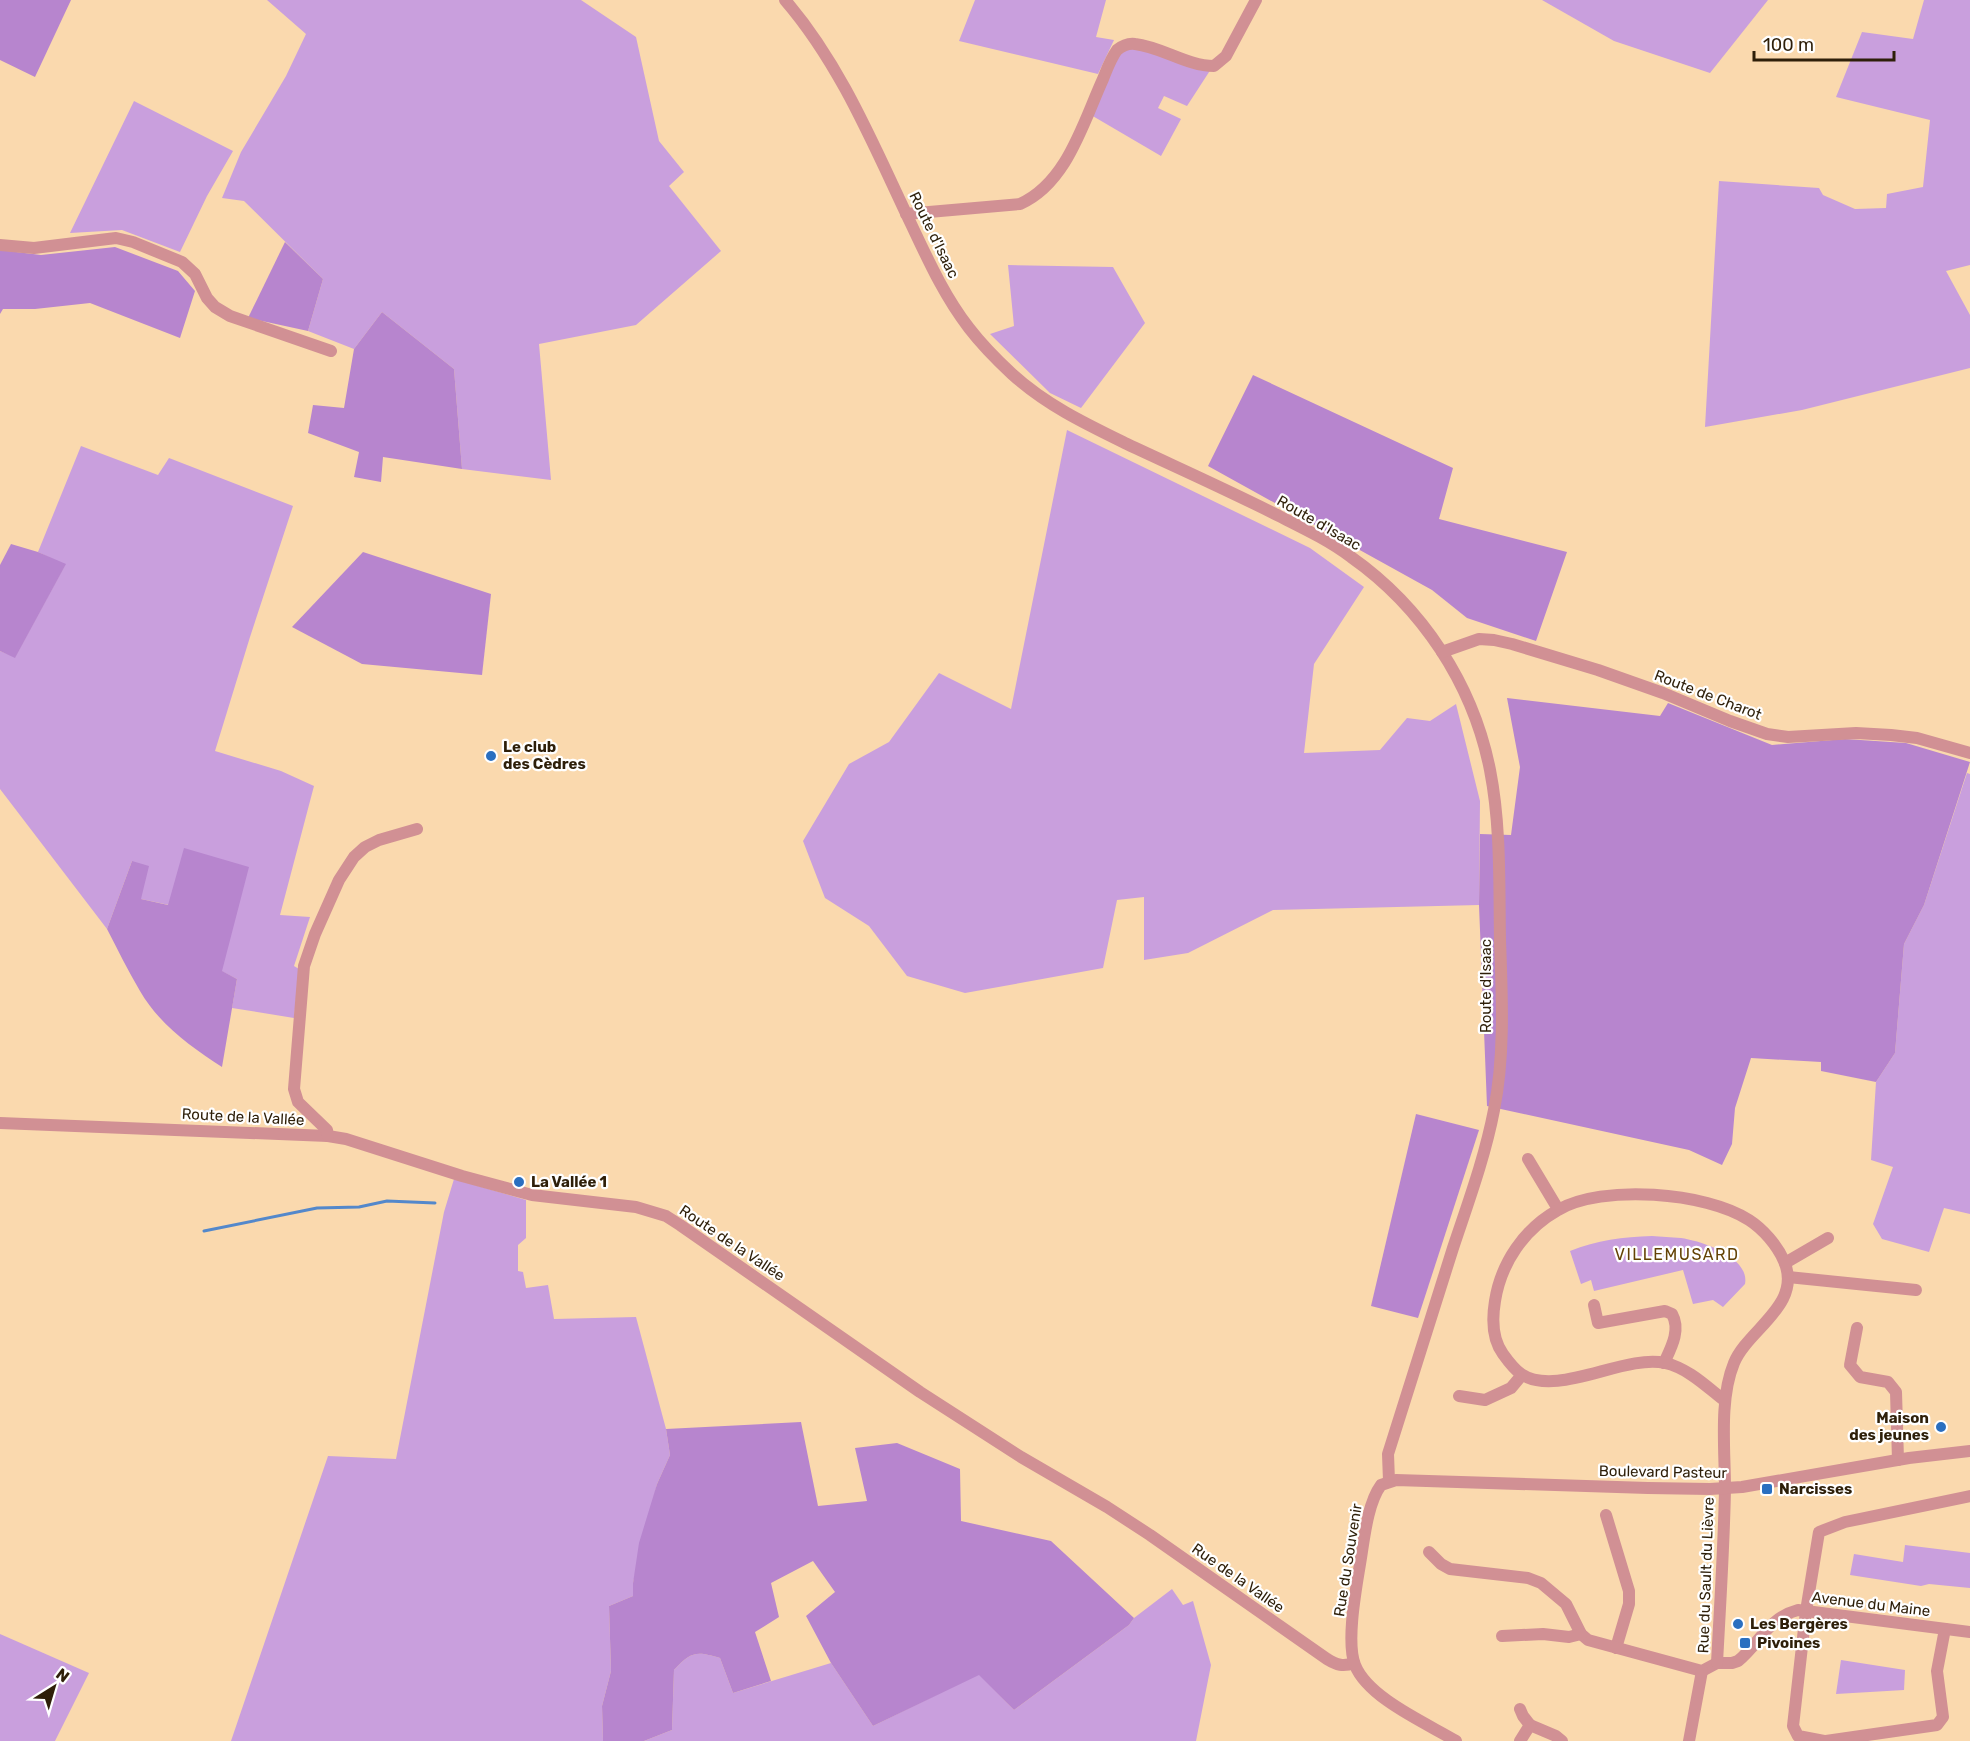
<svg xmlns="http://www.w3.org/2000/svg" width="1970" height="1741" font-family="Rubik,sans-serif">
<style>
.green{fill:#c99fdd}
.forest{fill:#b785ce}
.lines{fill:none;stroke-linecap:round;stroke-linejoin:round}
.stream{stroke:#5388cb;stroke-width:3}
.minor{stroke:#d19094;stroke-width:12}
.poi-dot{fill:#2a6fc0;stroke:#fff;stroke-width:2}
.labels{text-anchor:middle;stroke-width:4.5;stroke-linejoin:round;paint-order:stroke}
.street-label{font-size:15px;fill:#2e1f09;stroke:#fff}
.poi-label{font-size:15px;font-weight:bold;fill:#2e1f09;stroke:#fff;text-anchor:start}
.neighbourhood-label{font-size:16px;letter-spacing:1.5px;fill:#644205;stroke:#fff}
</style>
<rect width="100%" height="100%" fill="#fad9ae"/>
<g class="green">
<path d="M267,0H581L636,37L659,141L684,172L669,186L721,251L636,325L539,344L551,480L462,469L454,369L382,312L354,349L308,331L323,279L244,201L222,198L241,152L286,76L306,34Z"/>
<path d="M975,0H1106L1096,37L1114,40L1098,74L959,41Z"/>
<path d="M1542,0H1768L1710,73L1614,41Z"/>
<path d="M1924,0H1970V265L1946,271L1970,315V368L1802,410L1705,427L1719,181L1819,188L1823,195L1855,209L1886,208L1887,194L1923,187L1930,120L1836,97L1862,32L1913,39Z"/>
<path d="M1131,47L1211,69L1187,106L1164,96L1158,108L1181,119L1161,156L1091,115L1121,51Z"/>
<path d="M134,101L233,151L207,196L180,252L122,230L70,233Z"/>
<path d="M1008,265L1113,267L1145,323L1081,408L1050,393L990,334L1014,326Z"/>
<path d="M1067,430L1310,548L1364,587L1314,664L1304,753L1380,750L1407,718L1430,721L1456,704L1480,801L1479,905L1273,910L1188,953L1144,960V897L1117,900L1103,968L965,993L907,976L869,926L825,898L803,841L849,764L889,742L939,673L1011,709Z"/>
<path d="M81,446L158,475L169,458L293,506L250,637L215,751L281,771L314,786L280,915L310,917L294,966L299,969L294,1018L232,1008L237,979L221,971L248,867L169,905L141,899L132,861L107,929L0,789V651L15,657L65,565L38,552Z"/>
<path d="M1967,773L1970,774V1214L1944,1208L1929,1252L1882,1239L1873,1224L1893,1167L1871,1160L1876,1082L1895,1053L1904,944L1924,905Z"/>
<path d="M454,1179L526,1200V1238L518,1245V1271L523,1272L526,1288L548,1285L554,1319L636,1317L666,1429L670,1455L657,1484L633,1583V1596L609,1606L611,1671L602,1706L603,1741H231L328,1456L396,1459L444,1212Z"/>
<path d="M1652,1236C1661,1237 1671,1237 1681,1238C1702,1241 1750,1257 1745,1284L1723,1307L1713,1300L1693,1304L1683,1270L1594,1291L1591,1280L1581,1284L1570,1251C1597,1240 1623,1237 1652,1236Z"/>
<path d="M1905,1545L1970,1553V1588L1929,1584L1921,1586L1850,1575L1854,1554L1903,1562Z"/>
<path d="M1172,1589L1183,1605L1193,1601L1211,1665L1196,1741H644L672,1730L674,1670C691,1651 697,1651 720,1658L733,1693L831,1663L873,1726L979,1674L1014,1710L1129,1625L1134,1618Z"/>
<path d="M0,1634L89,1673L55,1741H0Z"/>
<path d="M1841,1660L1905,1670L1904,1690L1836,1694Z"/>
</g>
<g class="forest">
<path d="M0,0H71L35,77L0,60Z"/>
<path d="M285,242L323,279L308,331L248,318Z"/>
<path d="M115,247L178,271L195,291L180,338L90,303L35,309H3L0,314V250L41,255Z"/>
<path d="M382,312L454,369L462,469L383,457L381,482L354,477L359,452L308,433L313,405L344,408L354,349Z"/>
<path d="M1253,375L1453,468L1439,519L1567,552L1536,641L1467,618L1432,590L1208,466Z"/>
<path d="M11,544L38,552L66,564L15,658L0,651V565Z"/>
<path d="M363,552L491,594L482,675L362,664L292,627Z"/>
<path d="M1507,698L1660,716L1668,703L1772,745L1845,739L1906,743L1970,762L1924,905L1904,944L1895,1053L1876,1082L1821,1071V1062L1751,1058L1735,1108L1732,1144L1722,1165L1689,1150L1487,1106L1479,905L1480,834L1511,835L1520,767Z"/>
<path d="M184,848L249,867L222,971L237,979L222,1067C191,1047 159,1024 140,991C128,971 118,950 107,929L132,861L149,866L141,899L168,905Z"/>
<path d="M1416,1114L1479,1130L1418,1318L1371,1306Z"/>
<path d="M801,1422L818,1506L867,1501L855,1448L897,1443L960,1469L961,1521L1051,1541L1134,1618L1129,1625L1014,1710L979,1675L873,1726L831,1663L806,1616L835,1592L813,1561L771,1583L779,1617L755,1632L771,1681L733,1693L720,1658C697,1651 691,1651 674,1670L672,1730L644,1741H603L602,1706L611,1671L609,1606L633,1596V1583L639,1543L657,1484L670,1455L666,1429Z"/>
</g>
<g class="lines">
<path class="stream" d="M204,1231L317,1208L359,1207L387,1201L435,1203"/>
<g class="minor">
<path d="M785,0C842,66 875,149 912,226C929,262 945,297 969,328C982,345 997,360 1012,374C1046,405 1086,424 1127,444C1178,468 1230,491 1281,517C1305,529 1330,541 1351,557C1422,607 1473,684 1490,770C1501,826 1499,884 1500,940C1502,996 1505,1055 1494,1110C1485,1157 1468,1203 1453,1248C1431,1317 1410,1385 1388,1454L1389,1481"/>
<path d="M906,214L1020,204C1067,183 1083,123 1103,79C1107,69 1111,58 1117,50C1122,46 1128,43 1135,44C1162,47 1187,66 1214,66L1226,56L1256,0"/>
<path d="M0,245L34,248L116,238L133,242L182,262L195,274L207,298L215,307L230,316L331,351"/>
<path d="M1442,652L1479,639L1494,640L1512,644L1598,670L1663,693L1730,721L1767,734L1788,737L1856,733L1891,735L1917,738L1970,753"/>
<path d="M0,1123L328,1136L346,1139L462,1176L532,1195L636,1207L666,1216L680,1225L920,1392L1021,1457L1107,1507L1150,1535L1327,1659C1337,1665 1343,1667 1354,1663"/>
<path d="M328,1136L327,1130L298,1102L294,1089L304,966L315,934L339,880L354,857L365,847L379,840L417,829"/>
<path d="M1528,1159L1558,1209"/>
<path d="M1785,1263L1828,1238"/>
<path d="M1788,1277L1916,1290"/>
<path d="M1594,1305L1598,1323L1665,1311L1672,1314C1681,1330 1671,1348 1664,1363"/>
<path d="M1857,1328L1850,1365L1860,1377L1888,1382L1896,1392L1898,1460"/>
<path d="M1459,1396L1485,1400L1511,1388L1522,1375"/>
<path d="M1606,1515L1629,1591V1604L1616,1648"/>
<path d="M1429,1552L1441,1564L1450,1569L1528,1578L1541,1583L1566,1604L1581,1634L1588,1640L1702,1671L1717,1663H1732L1738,1661C1760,1643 1768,1618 1798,1610L1970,1632"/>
<path d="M1502,1636L1543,1634L1569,1637L1581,1634"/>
<path d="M1717,1663C1720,1605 1724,1546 1725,1488C1725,1450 1719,1399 1734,1363C1748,1329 1803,1305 1784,1261C1777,1245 1763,1229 1749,1220C1706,1192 1602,1184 1558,1210C1524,1229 1501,1263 1495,1301C1492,1319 1492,1339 1503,1354C1508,1361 1514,1369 1521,1374C1557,1398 1624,1354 1665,1363C1688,1368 1707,1387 1725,1401"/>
<path d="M1530,1725L1556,1736L1562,1741"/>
<path d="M1456,1741C1426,1723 1368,1698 1355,1665C1346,1642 1356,1589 1360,1564C1364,1541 1367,1504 1381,1485L1396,1480L1648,1488L1710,1489L1742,1487L1909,1458L1970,1451"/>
<path d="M1520,1741L1530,1725L1523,1716L1520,1709"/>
<path d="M1689,1741L1702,1671"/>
<path d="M1824,1741L1798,1736L1793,1726L1806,1611L1819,1532L1845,1522L1970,1496"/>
<path d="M1826,1741L1937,1725L1943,1717L1937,1671L1945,1629"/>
</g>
</g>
<g class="poi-dot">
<circle cx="491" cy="756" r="6"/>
<circle cx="519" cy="1182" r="6"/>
<circle cx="1941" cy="1427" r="6"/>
<rect x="1761" y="1483" width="12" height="12" rx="3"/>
<circle cx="1738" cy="1624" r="6"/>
<rect x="1739" y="1637" width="12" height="12" rx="3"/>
</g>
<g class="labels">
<g class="street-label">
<text transform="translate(934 235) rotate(64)" y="5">Route d'Isaac</text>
<text transform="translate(1319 523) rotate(30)" y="5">Route d'Isaac</text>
<text transform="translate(1708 695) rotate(21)" y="5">Route de Charot</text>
<text transform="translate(1486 986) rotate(-90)" y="5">Route d'Isaac</text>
<text transform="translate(243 1117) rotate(3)" y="5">Route de la Vallée</text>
<text transform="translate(732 1243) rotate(34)" y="5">Route de la Vallée</text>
<text transform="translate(1663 1472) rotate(1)" y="5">Boulevard Pasteur</text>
<text transform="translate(1348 1560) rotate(-81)" y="5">Rue du Souvenir</text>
<text transform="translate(1706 1575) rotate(-88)" y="5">Rue du Sault du Lièvre</text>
<text transform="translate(1238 1578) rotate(35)" y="5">Rue de la Vallée</text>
<text transform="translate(1871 1604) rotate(7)" y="5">Avenue du Maine</text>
</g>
<g class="poi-label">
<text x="503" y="752">Le club<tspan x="503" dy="17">des Cèdres</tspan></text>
<text x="531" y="1187">La Vallée 1</text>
<text x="1929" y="1423" text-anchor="end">Maison<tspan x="1929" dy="17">des jeunes</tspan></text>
<text x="1779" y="1494">Narcisses</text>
<text x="1750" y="1629">Les Bergères</text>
<text x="1757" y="1648">Pivoines</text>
</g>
<g class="neighbourhood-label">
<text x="1677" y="1260">VILLEMUSARD</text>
</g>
</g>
<g transform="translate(54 1687) rotate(37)" stroke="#ffffff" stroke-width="4.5" paint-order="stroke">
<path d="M0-4.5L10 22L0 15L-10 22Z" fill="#2e1f09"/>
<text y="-9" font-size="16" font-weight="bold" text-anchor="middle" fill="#2e1f09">N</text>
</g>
<path d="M1754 51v9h140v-9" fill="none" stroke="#2e1f09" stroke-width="3"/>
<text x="1763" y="51" font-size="18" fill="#2e1f09" stroke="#ffffff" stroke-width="4.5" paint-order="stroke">100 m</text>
</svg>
